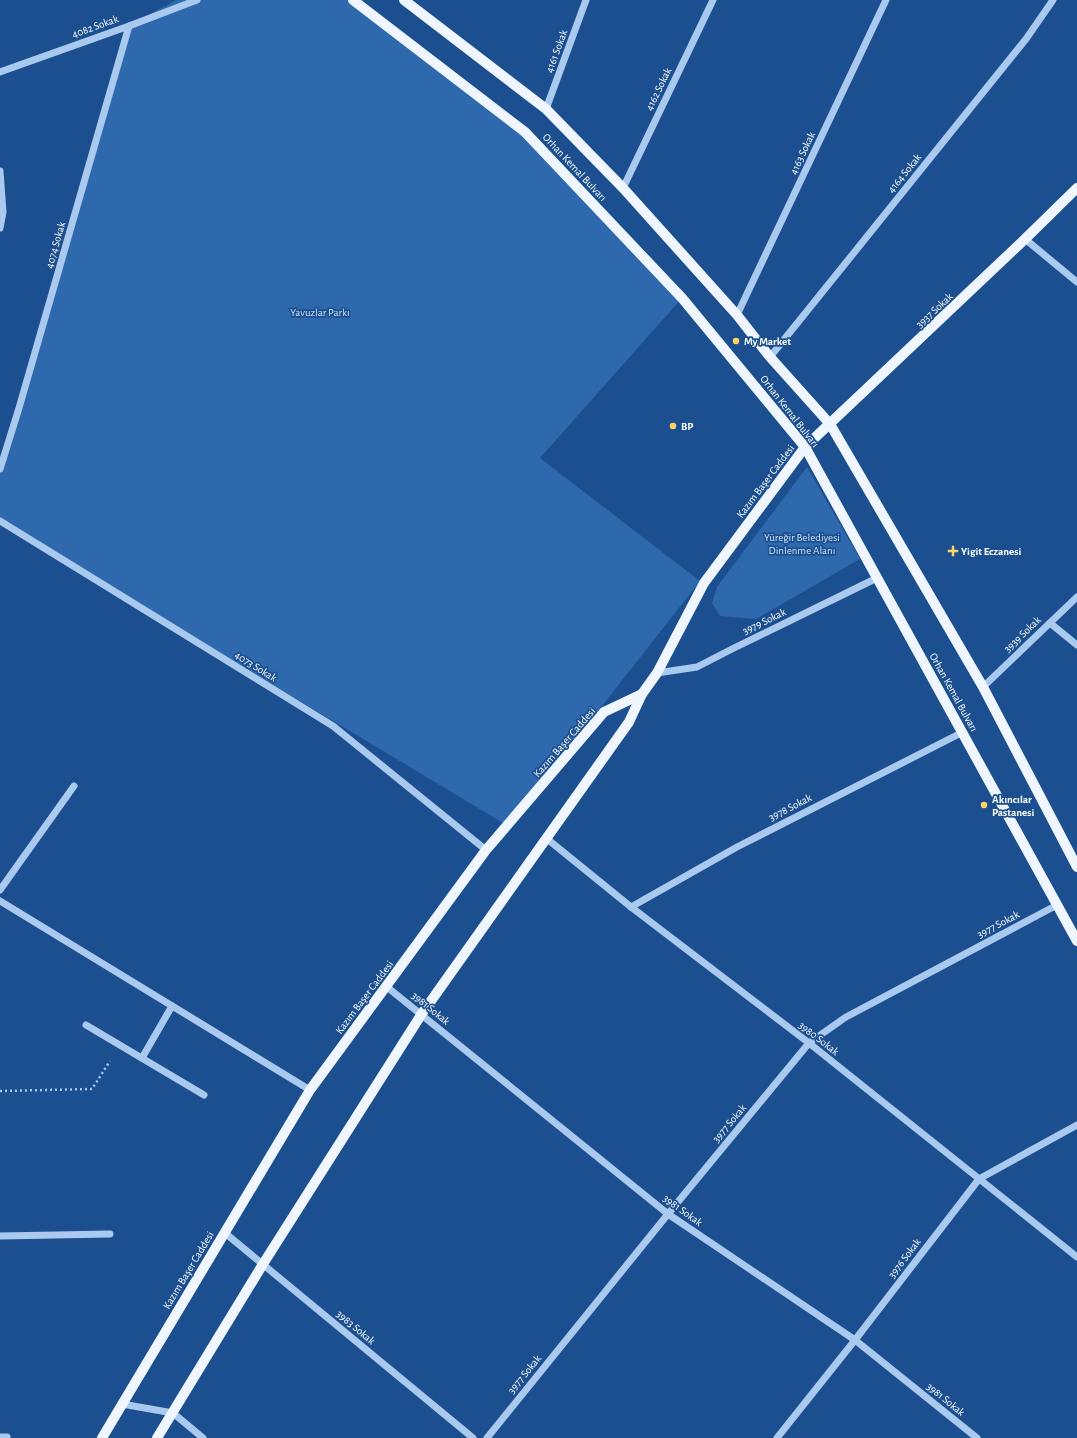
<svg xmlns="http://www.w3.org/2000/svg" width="1077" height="1438" font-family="'Alegreya Sans',sans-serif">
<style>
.green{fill:#2e69ad}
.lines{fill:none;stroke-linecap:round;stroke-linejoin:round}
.path{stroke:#a9c9ee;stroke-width:2.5;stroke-dasharray:2 3;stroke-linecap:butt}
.minor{stroke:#a9c9ee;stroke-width:7}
.major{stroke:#f0f6ff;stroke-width:10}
.poi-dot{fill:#ffd166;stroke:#1b4f8f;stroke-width:1.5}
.labels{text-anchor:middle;stroke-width:3.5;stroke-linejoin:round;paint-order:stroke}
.street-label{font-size:11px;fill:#fff;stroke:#1b4f8f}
.park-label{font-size:11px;fill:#cfe3fa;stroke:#1b4f8f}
.poi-label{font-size:11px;font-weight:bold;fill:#fff;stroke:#1b4f8f;text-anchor:start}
</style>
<rect width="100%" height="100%" fill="#1b4f8f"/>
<g class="green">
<path d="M176,0H348L525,132L682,298L540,458L700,581L508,826L0,521V466L129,26Z"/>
<path d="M807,467L860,559L756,619L720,616L712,603L717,587Z"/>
</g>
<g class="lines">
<path class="path" d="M0,1091L92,1089L110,1061"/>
<g class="minor">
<path d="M0,72L129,26L197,0"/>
<path d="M546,109L586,0"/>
<path d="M0,171L3,212L0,228"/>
<path d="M623,188L713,0"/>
<path d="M1025,239L1077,282"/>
<path d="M737,315L886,0"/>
<path d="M770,357L1026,39L1053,0"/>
<path d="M0,469L19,408L129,26"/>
<path d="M0,521L333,726L486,850"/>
<path d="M1050,623L1077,645"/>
<path d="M657,673L697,667L732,649L877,578"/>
<path d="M983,687L1077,597"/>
<path d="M546,838L631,907L809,1043L1077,1257"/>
<path d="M0,890L74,786"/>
<path d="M0,901L310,1090"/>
<path d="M631,907L737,847L963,732"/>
<path d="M387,987L668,1214L855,1340L977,1438"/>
<path d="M86,1025L204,1095"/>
<path d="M142,1058L172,1006"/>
<path d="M225,1233L473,1438"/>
<path d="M0,1236L110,1234"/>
<path d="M122,1404L173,1413L203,1438"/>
<path d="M0,1437H7"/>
<path d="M487,1438L668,1214L809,1043L846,1017L1057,905"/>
<path d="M777,1438L855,1340L979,1179L1077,1125"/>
</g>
<g class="major">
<path d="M353,0L525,132L682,298L805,447L1077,941"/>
<path d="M404,0L546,109L623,188L737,315L770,357L830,424L983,687L1077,867"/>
<path d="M102,1438L310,1090L486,850L604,712L642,694"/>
<path d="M157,1438L263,1264L421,1015L629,722L642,694L657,673L704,583L805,447L1025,239L1077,188"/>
</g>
</g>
<g class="poi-dot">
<circle cx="736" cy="341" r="4"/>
<circle cx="673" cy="426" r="4"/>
<path d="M951 545h4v4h4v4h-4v4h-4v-4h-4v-4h4z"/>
<circle cx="984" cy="805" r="4"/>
</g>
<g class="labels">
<g class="street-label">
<text transform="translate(95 26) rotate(-20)" y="4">4082 Sokak</text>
<text transform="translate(556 51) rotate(-70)" y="4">4161 Sokak</text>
<text transform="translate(658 89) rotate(-64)" y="4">4162 Sokak</text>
<text transform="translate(802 153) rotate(-65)" y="4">4163 Sokak</text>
<text transform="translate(575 167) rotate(47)" y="4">Orhan Kemal Bulvarı</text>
<text transform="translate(904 173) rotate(-51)" y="4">4164 Sokak</text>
<text transform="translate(55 245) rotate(-74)" y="4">4074 Sokak</text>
<text transform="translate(934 310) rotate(-43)" y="4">3937 Sokak</text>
<text transform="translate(790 411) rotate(52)" y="4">Orhan Kemal Bulvarı</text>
<text transform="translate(765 481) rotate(-53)" y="4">Kazım Başer Caddesi</text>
<text transform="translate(764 621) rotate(-26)" y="4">3979 Sokak</text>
<text transform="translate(1022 634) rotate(-44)" y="4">3939 Sokak</text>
<text transform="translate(256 666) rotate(32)" y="4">4073 Sokak</text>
<text transform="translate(954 692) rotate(61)" y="4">Orhan Kemal Bulvarı</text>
<text transform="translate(564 742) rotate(-49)" y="4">Kazım Başer Caddesi</text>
<text transform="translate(790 807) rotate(-27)" y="4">3978 Sokak</text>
<text transform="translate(998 924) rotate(-28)" y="4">3977 Sokak</text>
<text transform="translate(364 997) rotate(-53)" y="4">Kazım Başer Caddesi</text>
<text transform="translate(431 1008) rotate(39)" y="4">3981 Sokak</text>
<text transform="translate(819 1038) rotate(38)" y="4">3980 Sokak</text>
<text transform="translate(729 1123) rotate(-50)" y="4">3977 Sokak</text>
<text transform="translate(683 1210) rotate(36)" y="4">3981 Sokak</text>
<text transform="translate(904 1258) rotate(-53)" y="4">3976 Sokak</text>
<text transform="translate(188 1270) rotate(-59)" y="4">Kazım Başer Caddesi</text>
<text transform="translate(356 1327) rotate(40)" y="4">3983 Sokak</text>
<text transform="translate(524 1374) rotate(-51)" y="4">3977 Sokak</text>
<text transform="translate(946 1399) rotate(39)" y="4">3981 Sokak</text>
</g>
<g class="park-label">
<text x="320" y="316">Yavuzlar Parkı</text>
<text x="802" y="541">Yüreğir Belediyesi<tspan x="802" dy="13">Dinlenme Alanı</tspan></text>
</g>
<g class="poi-label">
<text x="744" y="345">My Market</text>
<text x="681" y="430">BP</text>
<text x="961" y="555">Yigit Eczanesi</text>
<text x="992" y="803">Akıncılar<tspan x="992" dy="13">Pastanesi</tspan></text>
</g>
</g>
</svg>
